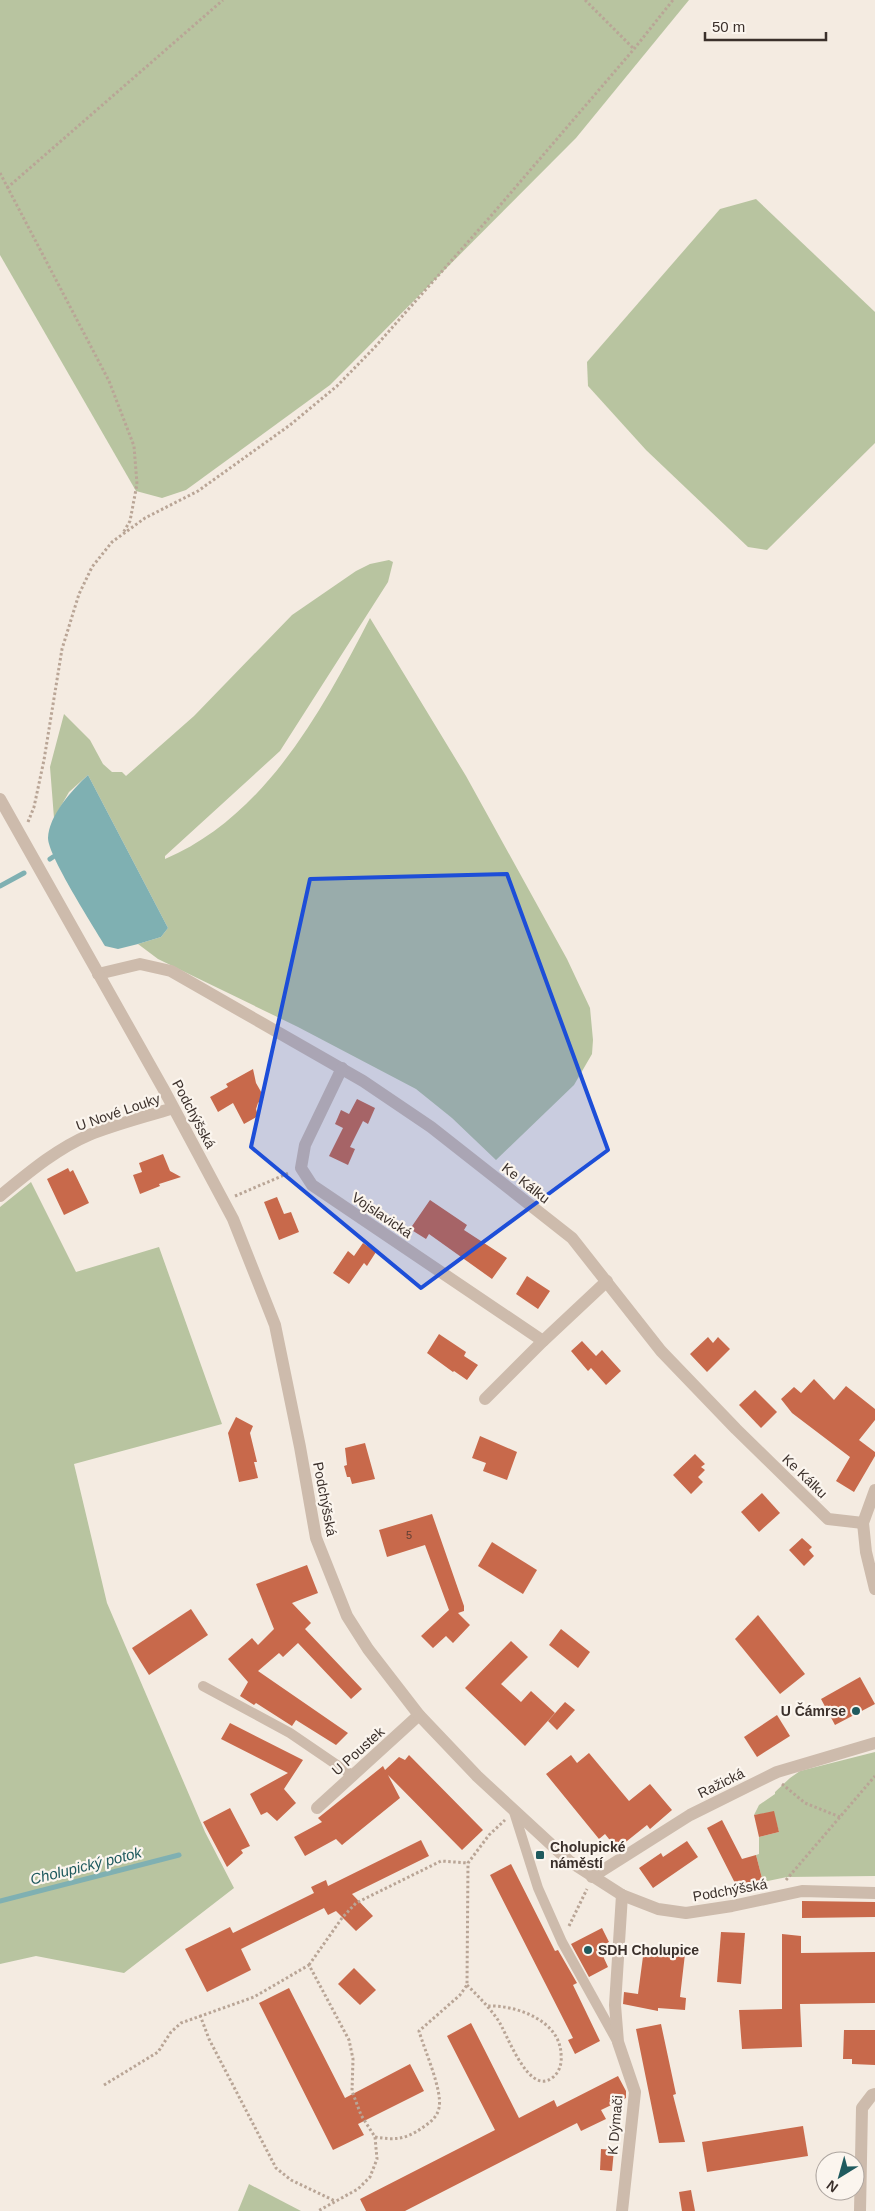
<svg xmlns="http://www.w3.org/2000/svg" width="875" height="2211" font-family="Arial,sans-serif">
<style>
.green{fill:#b8c4a0}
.water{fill:#7fb0b2}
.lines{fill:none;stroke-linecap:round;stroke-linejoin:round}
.stream{stroke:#7fb0b2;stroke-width:5}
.building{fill:#c8694b}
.path{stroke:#b9a596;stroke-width:3;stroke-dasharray:2.5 2.5;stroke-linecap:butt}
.service{stroke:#cdbbac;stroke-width:10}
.minor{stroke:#cdbbac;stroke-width:12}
.tertiary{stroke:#cdbbac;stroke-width:12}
.marked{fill:#1d4ed8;fill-opacity:0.2;stroke:#1d4ed8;stroke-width:4;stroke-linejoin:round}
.poi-dot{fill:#1f5a5e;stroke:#fbf5ee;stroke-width:2}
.labels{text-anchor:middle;stroke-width:4.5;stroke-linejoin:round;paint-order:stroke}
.number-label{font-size:11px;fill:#5e3e33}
.street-label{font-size:14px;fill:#3b302b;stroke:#fbf5ee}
.poi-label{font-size:14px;font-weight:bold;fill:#3b302b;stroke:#fbf5ee;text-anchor:start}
.water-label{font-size:15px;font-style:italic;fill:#1f5a5e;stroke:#fbf5ee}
</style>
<rect width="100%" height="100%" fill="#f4ebe1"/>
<g class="green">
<path d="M0,0H689L576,138L330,385L186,490L162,498L136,491L0,255Z"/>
<path d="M756,199L875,312V443L767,550L748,547L646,450L588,386L587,362L720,209Z"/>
<path d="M389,560L393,562L388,582L280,751L165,856V859C265,817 323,709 370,618L466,776L567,959L590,1008L593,1040L592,1054L574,1085L496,1160L452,1118L416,1089L298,1027L158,959L138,944L161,937L168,928L88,775L69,792L54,818L50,767L64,714L90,740L103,764L112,772H122L126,776L194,716L292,615L356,571L370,564Z"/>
<path d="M31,1182L76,1272L159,1247L222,1424L74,1464L107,1603L205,1832L234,1888L124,1973L36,1956L0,1964V1207Z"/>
<path d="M875,1752V1876L787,1877L763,1882L756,1855L759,1854V1837L779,1832L773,1812L754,1815L759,1805L775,1794V1792L790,1778L800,1771Z"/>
<path d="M249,2184L301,2211H238Z"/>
</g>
<path class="water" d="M88,775L168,928L161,937L138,944L118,949L105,946C94,927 48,856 48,838C49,815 72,790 88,775Z"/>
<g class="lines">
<g class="stream">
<path d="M50,859L53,857"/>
<path d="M0,886L24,873"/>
<path d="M0,1901L179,1855"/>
</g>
</g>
<g class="building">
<path d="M253,1069L256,1083L264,1097L258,1103L256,1109L258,1116L244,1124L233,1103L218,1112L210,1097L228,1087L226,1084Z"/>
<path d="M357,1099L375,1108L368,1124L363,1121L350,1147L355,1149L348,1165L329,1156L343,1128L335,1124L341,1110L349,1114Z"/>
<path d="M163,1154L170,1171L181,1177L159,1184L160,1186L140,1194L133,1175L142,1172L139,1163Z"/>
<path d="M68,1168L70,1172L73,1170L89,1203L64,1215L47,1179Z"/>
<path d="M277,1197L284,1214L291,1212L299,1232L279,1240L264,1202Z"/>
<path d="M430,1200L467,1225L464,1230L507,1258L492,1279L429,1234L426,1239L410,1229Z"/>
<path d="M363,1243L376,1252L367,1266L364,1263L349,1284L333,1273L348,1251L354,1256Z"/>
<path d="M527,1276L550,1291L538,1309L516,1294Z"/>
<path d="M439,1334L466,1352L464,1356L478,1365L467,1380L454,1371L453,1372L427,1353Z"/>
<path d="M708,1337L713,1343L718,1337L730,1349L707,1372L690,1354Z"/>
<path d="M582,1341L596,1356L602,1350L621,1371L606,1385L591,1368L588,1371L571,1351Z"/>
<path d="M814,1379L834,1400L846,1386L875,1409V1420L859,1440L875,1452V1456L854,1492L836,1481L850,1457L792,1413L781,1399L794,1387L801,1393Z"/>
<path d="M755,1390L777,1412L761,1428L739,1405Z"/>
<path d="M236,1417L253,1426L250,1433L257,1462H254L258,1478L239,1482L228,1433Z"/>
<path d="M480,1436L517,1452L507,1480L483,1471L486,1463L472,1458Z"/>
<path d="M365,1443L375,1479L352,1484L350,1477H347L344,1466L347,1465L345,1448Z"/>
<path d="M695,1454L705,1464L701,1467L705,1470L698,1477L703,1482L691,1494L673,1475Z"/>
<path d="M808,1474L818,1484L811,1491L801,1481Z"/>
<path d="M762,1493L780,1513L759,1532L741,1512Z"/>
<path d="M432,1514L464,1606V1611L458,1613L470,1625L453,1643L446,1636L433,1648L421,1636L449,1610L425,1545L387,1557L379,1530Z"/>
<path d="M802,1538L812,1547L809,1550L814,1556L804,1566L789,1550Z"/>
<path d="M492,1542L537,1570L523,1594L478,1566Z"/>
<path d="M307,1565L318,1593L292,1603L311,1623L305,1629L362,1689L351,1699L298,1643L283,1657L279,1653L258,1671L348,1733L336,1745L296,1720L292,1726L256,1703L254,1705L240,1696L248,1682L228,1659L252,1638L258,1645L274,1629L256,1584Z"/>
<path d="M191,1609L208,1635L149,1675L132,1648Z"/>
<path d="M758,1615L805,1674L780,1694L735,1639Z"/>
<path d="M561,1629L590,1652L578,1668L549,1645Z"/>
<path d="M511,1641L528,1657L501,1684L521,1702L531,1691L555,1713L525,1746L465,1688Z"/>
<path d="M860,1677L875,1704L835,1725L821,1699Z"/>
<path d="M565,1702L575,1710L557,1730L548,1721Z"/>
<path d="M777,1715L790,1736L757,1757L744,1737Z"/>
<path d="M230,1723L303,1760L284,1789L296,1803L277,1821L267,1812L261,1815L250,1794L288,1773L221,1739Z"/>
<path d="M589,1753L629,1801L650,1784L672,1810L650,1829L647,1825L617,1849L605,1834L599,1839L546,1774L571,1755L577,1763Z"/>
<path d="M409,1755L483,1830L462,1850L388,1775L400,1798L342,1845L336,1839L305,1856L294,1837L322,1822L318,1818L383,1766L385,1770L399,1757L405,1760Z"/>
<path d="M230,1808L250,1846L241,1850L243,1853L227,1867L203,1822Z"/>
<path d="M774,1811L779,1832L759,1837L754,1815Z"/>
<path d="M722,1820L742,1859L756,1855L763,1882L738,1889L707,1828Z"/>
<path d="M421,1840L429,1856L352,1894L373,1916L356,1931L336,1911L328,1915L324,1908L241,1949L251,1970L207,1992L185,1949L230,1927L233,1933L314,1893L311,1887L326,1880L328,1886Z"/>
<path d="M687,1841L698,1857L653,1888L639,1868L661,1853L663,1857Z"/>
<path d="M511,1864L555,1951L558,1950L577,1983L573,1985L600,2041L575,2054L568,2040L573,2038L490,1875Z"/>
<path d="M802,1901L875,1902V1917L802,1918Z"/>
<path d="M602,1928L609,1942L602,1946L606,1955L603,1956L608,1967L589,1977L571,1944Z"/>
<path d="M721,1932L745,1933L741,1984L717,1982Z"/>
<path d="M782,1934L801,1936V1953L875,1952V2003L800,2004L802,2047L742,2049L739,2010L782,2009Z"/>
<path d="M644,1949L685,1954L680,1997L686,1998L685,2010L658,2008V2011L623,2004L624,1992L638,1994Z"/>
<path d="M354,1968L376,1990L360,2005L338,1984Z"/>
<path d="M289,1988L345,2098L410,2064L424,2091L358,2124L364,2135L333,2150L259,2003Z"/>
<path d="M471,2023L519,2118L554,2100L557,2107L618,2076L626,2091V2098L601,2110L606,2119L581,2131L577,2123L405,2211H366L360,2199L495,2130L447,2036Z"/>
<path d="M661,2024L676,2094L673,2095L685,2142L659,2143L636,2029Z"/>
<path d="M844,2030H875V2065L852,2064V2059H843Z"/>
<path d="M803,2126L808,2156L707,2172L702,2142Z"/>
<path d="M601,2149L614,2150L612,2171L600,2170Z"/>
<path d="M691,2190L695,2211H682L679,2192Z"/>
</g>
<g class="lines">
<g class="path">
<path d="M585,0L634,49"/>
<path d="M0,173L109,381L134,446L137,484L130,521L123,533"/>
<path d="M7,188L223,0"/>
<path d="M28,822L34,807L44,760L62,649L79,594L92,567L112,542L145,518L198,491L290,425L337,386L375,347L490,217L634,49L673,0"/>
<path d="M235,1196L289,1173"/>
<path d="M782,1784L805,1803L840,1817"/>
<path d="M786,1880L875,1776"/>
<path d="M569,1926L587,1889"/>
<path d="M309,1965L342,1918L356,1903L441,1861L468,1863"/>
<path d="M467,1985C478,1996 489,2007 498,2020C507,2033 528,2096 552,2078C560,2072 562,2063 561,2054C560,2021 517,2005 488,2006"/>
<path d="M200,2015L209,2039L276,2168L291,2180L335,2201"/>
<path d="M104,2085L158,2052L171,2032L181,2023L254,1997L309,1965L349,2040L353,2059L352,2091L361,2115L375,2137L377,2159L370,2177L358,2189L318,2211"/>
<path d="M375,2137C395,2140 404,2140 422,2128C429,2123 437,2118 439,2108C443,2091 424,2049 419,2031L460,1995L467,1985L468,1863L489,1835L505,1820"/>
</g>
<g class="service">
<path d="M203,1686L290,1733L353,1776"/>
<path d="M514,1812L538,1888L562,1942L617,2041"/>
</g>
<g class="minor">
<path d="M98,974L140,964L171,971L363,1081L431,1127L572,1238L661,1351L736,1429L828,1519L863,1523"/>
<path d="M342,1068L305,1145L301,1168L312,1185L543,1341"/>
<path d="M0,1196C27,1174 56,1149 89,1135C116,1124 145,1117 173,1108"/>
<path d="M485,1399L543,1341L607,1281"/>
<path d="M875,1490L863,1523L866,1552L875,1589"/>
<path d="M317,1808L419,1715"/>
<path d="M592,1877L690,1815L777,1772L875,1743"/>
<path d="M622,1895L615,2005L618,2042L635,2092L622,2211"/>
<path d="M860,2211L862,2108L872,2095L875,2094"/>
</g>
<path class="tertiary" d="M0,799L164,1090L233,1219L275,1325L300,1447L316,1538L347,1616L368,1649L419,1715L477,1776L569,1861L622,1895L658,1909L686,1913L732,1906L802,1891L875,1893"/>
</g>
<path class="marked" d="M507,874L608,1150L421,1288L251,1147L310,879Z"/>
<g class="poi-dot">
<circle cx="856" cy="1711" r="5"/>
<rect x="535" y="1850" width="10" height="10" rx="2.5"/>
<circle cx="588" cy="1950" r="5"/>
</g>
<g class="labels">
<g class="number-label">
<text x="409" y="1539">5</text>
</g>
<g class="street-label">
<text transform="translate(118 1112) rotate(-19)" y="5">U Nové Louky</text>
<text transform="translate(194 1114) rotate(62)" y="5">Podchýšská</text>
<text transform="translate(526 1183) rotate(38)" y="5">Ke Kálku</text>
<text transform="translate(382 1215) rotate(34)" y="5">Vojslavická</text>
<text transform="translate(805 1476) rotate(44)" y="5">Ke Kálku</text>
<text transform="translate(325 1499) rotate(79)" y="5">Podchýšská</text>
<text transform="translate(358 1751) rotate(-42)" y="5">U Poustek</text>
<text transform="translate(721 1783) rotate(-26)" y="5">Ražická</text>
<text transform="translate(730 1890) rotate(-10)" y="5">Podchýšská</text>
<text transform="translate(615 2125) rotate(-85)" y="5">K Dýmači</text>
</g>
<g class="poi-label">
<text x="846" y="1716" text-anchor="end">U Čámrse</text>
<text x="550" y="1852">Cholupické<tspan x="550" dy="16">náměstí</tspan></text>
<text x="598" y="1955">SDH Cholupice</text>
</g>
<g class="water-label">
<text transform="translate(86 1866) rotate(-14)" y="5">Cholupický potok</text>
</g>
</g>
<g transform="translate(840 2176) rotate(217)"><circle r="24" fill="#fbf5ee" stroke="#aea6a0"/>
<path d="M0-4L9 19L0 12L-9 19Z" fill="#1f5a5e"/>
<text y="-8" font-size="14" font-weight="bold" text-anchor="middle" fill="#3b302b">N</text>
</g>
<path d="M705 32v8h121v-8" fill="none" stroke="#3b302b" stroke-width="2.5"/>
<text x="712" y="32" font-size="15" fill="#3b302b" stroke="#fbf5ee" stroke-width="4" paint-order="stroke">50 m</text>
</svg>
